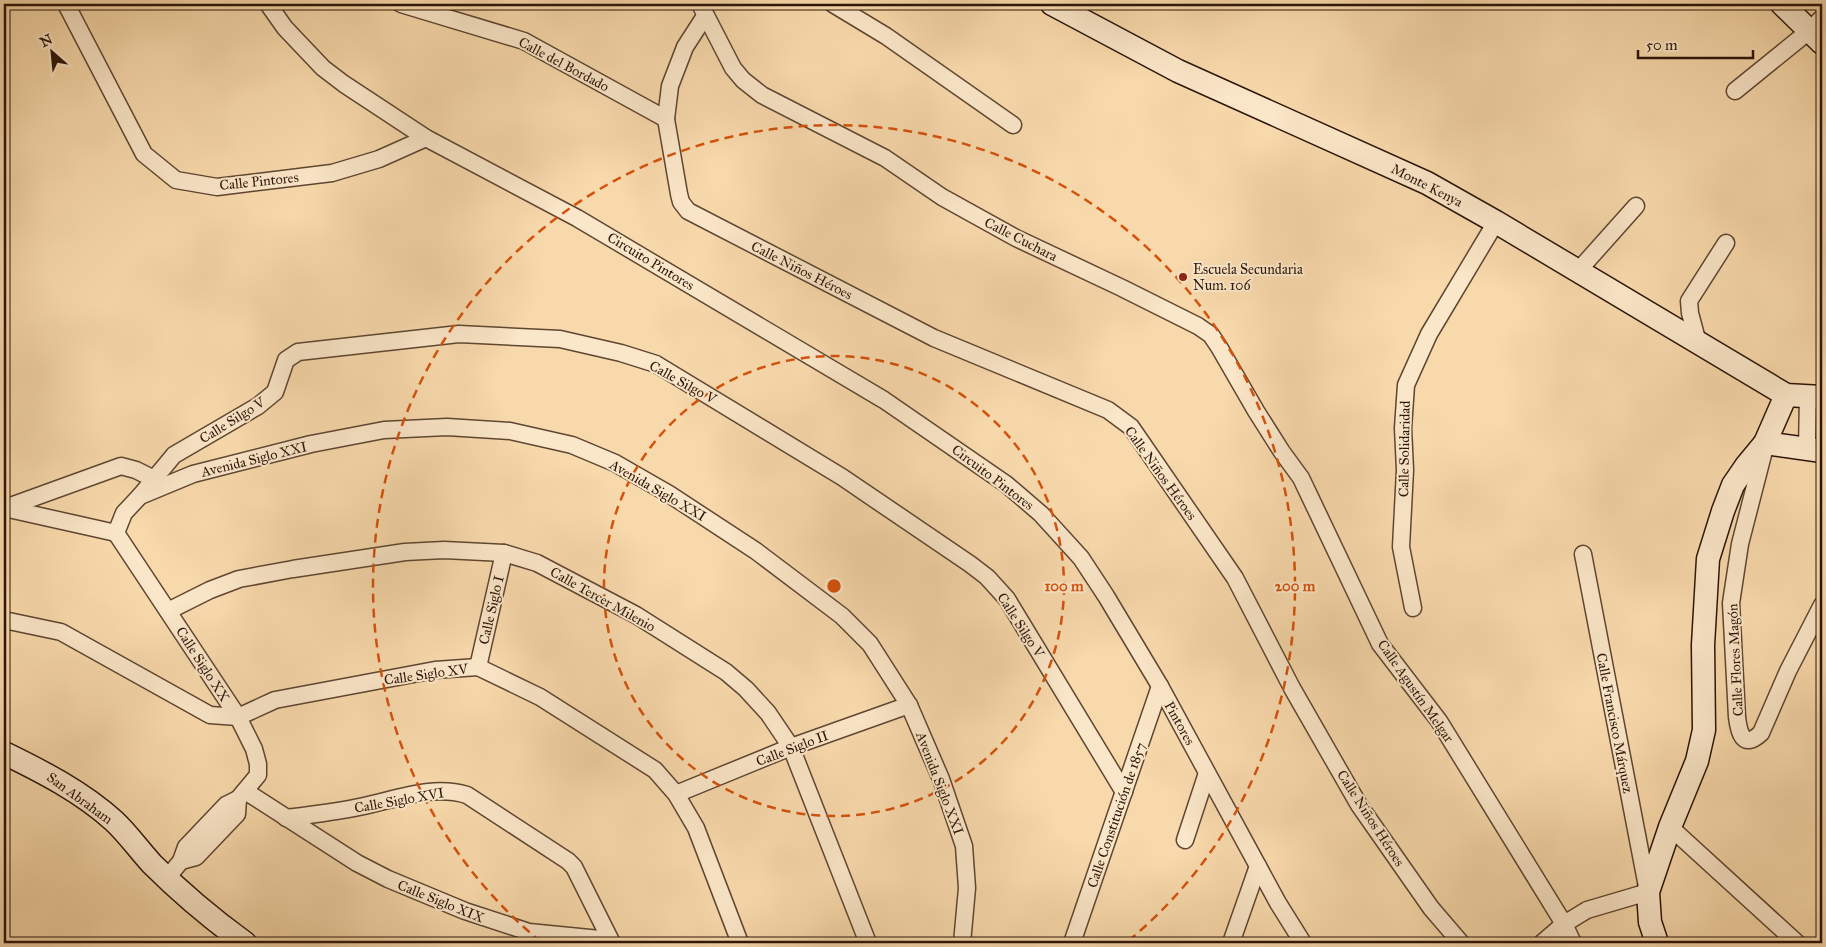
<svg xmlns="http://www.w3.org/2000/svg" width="1826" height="947" font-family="'IM FELL Great Primer',serif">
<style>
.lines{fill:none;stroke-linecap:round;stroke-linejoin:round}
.street-casing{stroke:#5e4632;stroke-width:19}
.secondary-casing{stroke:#2b1509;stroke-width:25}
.street{stroke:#fae6c8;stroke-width:16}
.secondary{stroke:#fae6c8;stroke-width:22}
.ring{fill:none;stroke:#d5520c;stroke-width:2.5;stroke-dasharray:9 6}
.poi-dot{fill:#8f2418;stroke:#fae6c8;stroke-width:2}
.labels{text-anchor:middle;stroke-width:4;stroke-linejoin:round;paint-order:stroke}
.street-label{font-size:14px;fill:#2b1509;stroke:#fae6c8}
.poi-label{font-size:14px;fill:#2b1509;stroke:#fae6c8;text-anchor:start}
.centre{fill:#d5520c;stroke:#fae6c8;stroke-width:2.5}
.ring-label{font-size:15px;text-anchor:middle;font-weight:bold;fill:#d5520c;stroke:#fae6c8;stroke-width:4;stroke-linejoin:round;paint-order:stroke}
</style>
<rect width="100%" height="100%" fill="#f8d9ab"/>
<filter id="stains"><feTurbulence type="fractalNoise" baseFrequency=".004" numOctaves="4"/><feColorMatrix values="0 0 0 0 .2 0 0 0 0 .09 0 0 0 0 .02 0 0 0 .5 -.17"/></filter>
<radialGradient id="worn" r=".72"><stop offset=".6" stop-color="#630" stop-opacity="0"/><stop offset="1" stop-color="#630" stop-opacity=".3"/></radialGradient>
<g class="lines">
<defs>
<g id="street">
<path d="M66,4L144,154L176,180L217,187L332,173L379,159L426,138"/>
<path d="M268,4L285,28L323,68L344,84L426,138L577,218L884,400L1006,484L1041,514L1081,558L1106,596L1160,686L1278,903L1303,943"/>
<path d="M401,4L524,41L666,119"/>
<path d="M700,4L733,68L743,80L762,95L885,158L942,197L1016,238L1122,288L1198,326L1211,335L1219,347L1256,411L1282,452L1301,478L1380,644L1439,721L1564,924L1573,943"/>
<path d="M833,4L886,36L1013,125"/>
<path d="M705,16L685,47L670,86L666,119L679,194L681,202L688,211L934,338L1108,410L1131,427L1235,578L1292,688L1359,805L1431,908L1461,943"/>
<path d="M1735,91L1809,31L1822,18"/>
<path d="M1578,271L1636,206"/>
<path d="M1698,343L1690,313L1689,301L1726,243"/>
<path d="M1765,447L1740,544L1731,603L1737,717C1739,733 1743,750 1761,733L1788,671L1822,605"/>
<path d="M1807,449L1808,396"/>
<path d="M140,496L174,455L258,406L275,392L286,360L298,352L459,334L560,339L621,353L656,364L842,477L970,564L987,577L1007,599L1124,792"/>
<path d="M4,508L116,533"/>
<path d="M5,508L121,466L136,470L154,479"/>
<path d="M116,533L124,513L140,496L193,474L311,444L384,430L447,427L510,431L572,445L615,463L669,494L756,551L842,616L870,644L909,705L941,779L964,846L967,888L962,943"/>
<path d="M116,533L238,717L254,749L258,764V775L238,799L226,805L186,847L181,861L167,878"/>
<path d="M1413,608L1401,547L1405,470L1403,428L1406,385L1429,334L1496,222"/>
<path d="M168,611L210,590L239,579L293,569L405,552L444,550L504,553L537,563L636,615L726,672L746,689L768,713L791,747L868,943"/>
<path d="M4,620L61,632L210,715L238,717L275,700L435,670L478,667L540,697L655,770L676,794L696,828L740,943"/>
<path d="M478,667L504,553"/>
<path d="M245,791L357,863L388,879L465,911L529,932L610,940"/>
<path d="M676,794L791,747L909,705"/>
<path d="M286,818C310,815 335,812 359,807C395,800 431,784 467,795L568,861L574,867L612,943"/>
<path d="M1670,827L1797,943"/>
<path d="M1185,840L1207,773"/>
<path d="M181,861L196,857L237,814L238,799"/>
<path d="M1072,943L1160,686"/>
<path d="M1231,943L1258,866"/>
<path d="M1542,943L1564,924L1587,910L1648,892L1583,554"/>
</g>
<g id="secondary">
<path d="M1052,4L1178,71L1427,183L1496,222L1786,395L1822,397"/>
<path d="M1782,4L1822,43"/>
<path d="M1765,443L1822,451"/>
<path d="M4,753C43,772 82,792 114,821C128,834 139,850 152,864C181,893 212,919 245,943"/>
<path d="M1657,943L1650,922L1648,892L1670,827L1697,761L1704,730L1703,645L1708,559L1723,511L1733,485L1746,466L1765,443L1786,395"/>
</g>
</defs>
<use href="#street" class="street-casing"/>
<use href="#secondary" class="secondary-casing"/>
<use href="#street" class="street"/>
<use href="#secondary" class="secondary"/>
</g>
<g class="ring">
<circle cx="834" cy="586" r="230"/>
<path d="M541 942A461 461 0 1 1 1127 942"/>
</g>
<circle class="poi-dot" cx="1183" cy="277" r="5"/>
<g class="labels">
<g class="street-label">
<text transform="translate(564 64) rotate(28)" y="5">Calle del Bordado</text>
<text transform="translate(259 181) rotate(-6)" y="5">Calle Pintores</text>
<text transform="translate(1427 185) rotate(27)" y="5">Monte Kenya</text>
<text transform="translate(1021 239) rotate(27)" y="5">Calle Cuchara</text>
<text transform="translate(651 261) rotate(31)" y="5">Circuito Pintores</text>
<text transform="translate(802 270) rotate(27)" y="5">Calle Niños Héroes</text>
<text transform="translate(683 382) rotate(29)" y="5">Calle Silgo V</text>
<text transform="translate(232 420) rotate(-32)" y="5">Calle Silgo V</text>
<text transform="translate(1404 449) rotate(-89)" y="5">Calle Solidaridad</text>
<text transform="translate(254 459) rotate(-14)" y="5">Avenida Siglo XXI</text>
<text transform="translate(1161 473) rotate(54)" y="5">Calle Niños Héroes</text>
<text transform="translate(993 477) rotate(37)" y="5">Circuito Pintores</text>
<text transform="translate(658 490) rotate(30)" y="5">Avenida Siglo XXI</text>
<text transform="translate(603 599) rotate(29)" y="5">Calle Tercer Milenio</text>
<text transform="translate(491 610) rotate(-77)" y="5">Calle Siglo I</text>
<text transform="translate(1021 625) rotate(57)" y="5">Calle Silgo V</text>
<text transform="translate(1735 660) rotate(-93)" y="5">Calle Flores Magón</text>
<text transform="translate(203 664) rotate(57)" y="5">Calle Siglo XX</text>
<text transform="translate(426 674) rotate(-8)" y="5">Calle Siglo XV</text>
<text transform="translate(1416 691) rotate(55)" y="5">Calle Agustín Melgar</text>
<text transform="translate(1180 723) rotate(61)" y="5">Pintores</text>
<text transform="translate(1615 723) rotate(79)" y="5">Calle Francisco Márquez</text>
<text transform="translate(792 748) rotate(-21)" y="5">Calle Siglo II</text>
<text transform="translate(940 783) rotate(69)" y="5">Avenida Siglo XXI</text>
<text transform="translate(80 798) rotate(36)" y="5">San Abraham</text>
<text transform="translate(399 800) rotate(-10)" y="5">Calle Siglo XVI</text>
<text transform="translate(1116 815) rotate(-71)" y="5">Calle Constitución de 1857</text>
<text transform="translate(1371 818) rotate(57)" y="5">Calle Niños Héroes</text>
<text transform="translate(441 901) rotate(22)" y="5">Calle Siglo XIX</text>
</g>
<g class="poi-label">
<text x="1193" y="274">Escuela Secundaria<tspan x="1193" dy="16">Num. 106</tspan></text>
</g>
</g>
<circle cx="834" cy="586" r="8" class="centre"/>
<g class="ring-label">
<text x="1064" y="591">100 m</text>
<text x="1295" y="591">200 m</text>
</g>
<rect width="1826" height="947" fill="none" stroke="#f8d9ab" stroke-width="20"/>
<rect x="5" y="5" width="1816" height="937" fill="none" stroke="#2b1509" stroke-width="2.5"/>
<rect x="10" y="10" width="1806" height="927" fill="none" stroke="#2b1509"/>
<g transform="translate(52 52) rotate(333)" stroke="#fae6c8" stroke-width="4" paint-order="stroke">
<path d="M0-4L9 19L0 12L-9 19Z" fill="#2b1509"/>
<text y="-8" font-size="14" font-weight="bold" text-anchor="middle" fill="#2b1509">N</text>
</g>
<path d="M1638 50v8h115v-8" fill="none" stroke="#2b1509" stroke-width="2.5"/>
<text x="1646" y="50" font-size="15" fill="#2b1509" stroke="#fae6c8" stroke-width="4" paint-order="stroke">50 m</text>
<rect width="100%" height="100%" filter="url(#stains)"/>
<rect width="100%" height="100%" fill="url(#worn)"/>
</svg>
